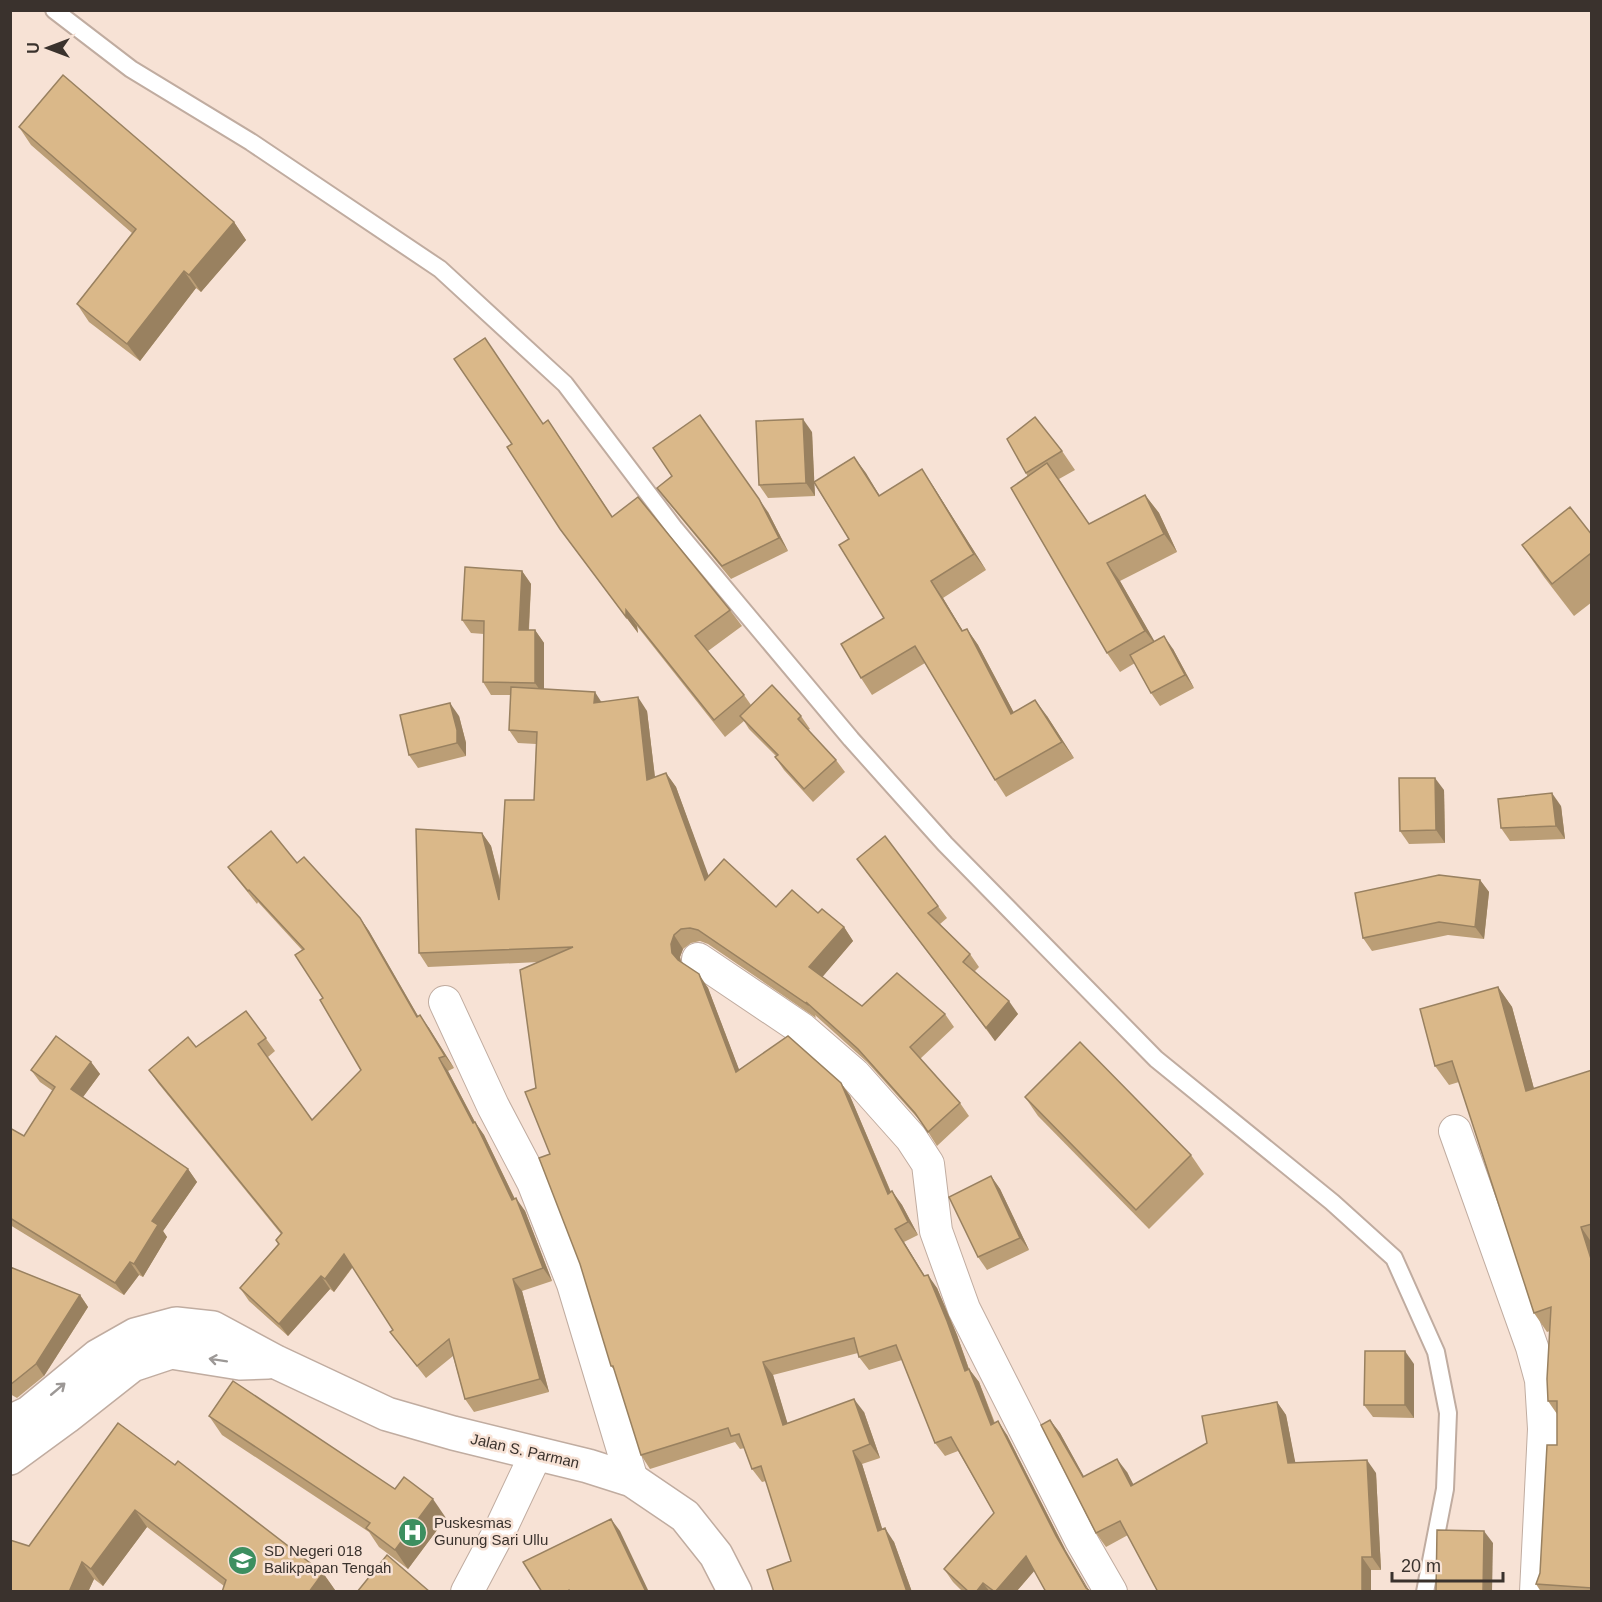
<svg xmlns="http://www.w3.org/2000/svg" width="1602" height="1602" font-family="Helvetica,sans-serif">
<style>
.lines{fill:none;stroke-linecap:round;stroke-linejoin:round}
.service-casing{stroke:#c0aca0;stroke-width:20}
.minor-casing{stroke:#c0aca0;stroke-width:34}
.secondary-casing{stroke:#c0aca0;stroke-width:36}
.service{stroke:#fff;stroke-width:16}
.minor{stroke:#fff;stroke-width:32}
.secondary{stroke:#fff;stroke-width:33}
.wall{fill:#bb9e76}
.shaded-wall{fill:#998160}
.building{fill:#dab889;stroke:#998160;stroke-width:1.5}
.oneway{stroke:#9c9896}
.labels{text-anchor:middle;stroke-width:5;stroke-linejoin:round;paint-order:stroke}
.street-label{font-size:15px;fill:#3a322d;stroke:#f7e2d5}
.poi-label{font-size:15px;fill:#3a322d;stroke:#f7e2d5;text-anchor:start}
</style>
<rect width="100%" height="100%" fill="#f7e2d5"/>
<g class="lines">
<defs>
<path id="service" d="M54,10L131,69L251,142L440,269L565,384L675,529L851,739L945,844L1156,1059L1332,1202L1394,1258L1436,1352L1448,1413L1445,1489L1425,1592"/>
<g id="minor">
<path d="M698,959L802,1029L854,1074L911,1138L928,1164L936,1231L964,1309L1081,1540L1111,1592"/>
<path d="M445,1002L493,1106L533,1182L573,1284L632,1480"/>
<path d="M1455,1131L1532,1347L1541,1380L1544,1429L1536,1592"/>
<path d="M467,1592L502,1526L536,1454"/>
</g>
<g id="secondary">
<path d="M10,1422L29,1413L98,1356L135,1335L176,1324L213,1328L276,1362L387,1414L453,1433L588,1466L632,1480L685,1516L716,1555L735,1592"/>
<path d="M10,1458L66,1417L132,1365L171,1352L240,1363L268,1362"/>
</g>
</defs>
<use href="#service" class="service-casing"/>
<use href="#minor" class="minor-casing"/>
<use href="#secondary" class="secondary-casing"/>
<use href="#service" class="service"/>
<use href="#minor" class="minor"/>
<use href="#secondary" class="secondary"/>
</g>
<g class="wall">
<path d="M19,127L234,222L246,240L201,292L196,288L140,361L89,322L77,304L132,233L31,145Z"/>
<path d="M548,420L613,517L730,610L742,626L708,651L744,695L751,705L801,716L810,729L808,730L836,760L845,772L813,802L784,770L775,757L776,756L749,729L744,721L725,737L637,626L638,633L560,529L543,423Z"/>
<path d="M812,432L814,482L854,457L880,496L933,486L986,570L943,598L963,631L967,629L978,645L1014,713L1047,716L1074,758L1006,797L995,780L925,663L872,695L861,678L884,618L849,539L814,483L815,496L768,498L759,485Z"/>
<path d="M1062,451L1075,470L1059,479L1089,524L1145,495L1159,513L1177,552L1120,581L1154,641L1173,649L1194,688L1160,706L1151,693L1135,663L1120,672L1107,653L1026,473Z"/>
<path d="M657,488L768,512L788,551L731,579L666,500Z"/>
<path d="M1592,535V602L1574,616L1544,577L1522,545Z"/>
<path d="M522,571L531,584L529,630H535L544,643V689L647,711L655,778L666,773L676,787L708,876L776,907L818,913L844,927L853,941L822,977L862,1006L945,1014L954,1027L920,1059L960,1103L969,1116L937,1146L923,1124L867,1062L815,1015L816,1018L708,944L700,941L691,943L683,949L680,957L681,962L708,988L739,1070L841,1083L850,1096L891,1192L892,1191L902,1205L918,1235L904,1242L925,1276L937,1288L957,1335L969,1369L979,1382L995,1423L1007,1435L1065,1549L1034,1571L1016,1592H963L953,1582L944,1569L994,1513L958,1451L945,1456L935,1443L902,1360L869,1370L859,1357L858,1353L773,1375L787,1423L864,1412L880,1458L862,1464L882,1529L894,1542L912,1592H774L791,1561L766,1481L762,1482L752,1469L745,1448L740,1449L735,1442L650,1469L641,1455L615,1371L611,1366L550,1154L536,1088L539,962L428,967L419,953L482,833L491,846L500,880L534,800L536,744L518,743L509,730L511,695H491L483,682L484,634L471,633L462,620Z"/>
<path d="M459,716L466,743V756L418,768L409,755Z"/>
<path d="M1444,790L1445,843L1409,844L1400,831Z"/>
<path d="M1561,806L1565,839L1510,841L1501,828Z"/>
<path d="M857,859L938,906L947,918L940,924L970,954L979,967L975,971L1018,1014L995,1041Z"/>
<path d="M297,863L360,918L369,931L418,1016L429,1028L454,1068L448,1071L475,1122L484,1135L515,1199L525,1211L552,1281L522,1291L549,1392L474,1412L465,1399L453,1356L426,1378L390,1332L393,1330L353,1267L334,1292L330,1289L288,1336L249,1301L240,1288L278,1244L276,1240L281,1234L158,1083L149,1070L196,1047L246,1011L275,1051L268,1057L312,1120L361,1070L323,998L302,950L258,902L257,904L237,879L228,867Z"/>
<path d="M1480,880L1489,892L1484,939L1448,935L1372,951L1363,938Z"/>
<path d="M1498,987L1512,1007L1534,1089L1592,1070V1592H1541L1536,1584L1540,1573L1557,1445V1414L1548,1401L1550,1331L1547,1332L1534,1313L1459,1082L1449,1085L1435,1066Z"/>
<path d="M91,1062L100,1074L83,1097L188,1169L197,1182L163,1231L167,1237L143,1277L139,1275L124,1295L10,1225V1128L24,1136L53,1091L40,1082L31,1070Z"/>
<path d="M1025,1097L1191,1155L1204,1174L1149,1229L1038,1116Z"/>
<path d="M991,1176L1000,1189L1029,1250L987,1270L978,1257Z"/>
<path d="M10,1267L80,1295L88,1307L44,1376L17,1398L10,1394Z"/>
<path d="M1414,1364V1418L1373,1417L1364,1405Z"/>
<path d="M1277,1402L1286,1415L1295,1463L1376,1473L1381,1570H1371V1592H1158L1128,1535L1106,1547L1096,1533L1050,1420L1060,1433L1084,1477L1127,1472L1133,1485L1207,1443Z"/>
<path d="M209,1416L395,1489L446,1518L408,1569L379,1547L369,1532L222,1435Z"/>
<path d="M118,1423L323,1573L335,1590L334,1592H222L224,1586L147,1527L103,1586L94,1579L88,1592H10L29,1546Z"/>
</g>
<g class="shaded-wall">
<path d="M234,222L246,240L201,292L189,275Z"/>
<path d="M184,271L196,288L140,361L127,344Z"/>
<path d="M803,419L812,432L815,496L806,483Z"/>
<path d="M854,457L866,473L890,513L879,496Z"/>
<path d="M922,469L933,486L986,570L974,554Z"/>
<path d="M1145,495L1159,513L1177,552L1164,534Z"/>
<path d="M759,499L768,512L788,551L779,538Z"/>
<path d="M1107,563L1120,581L1159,649L1145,631Z"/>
<path d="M522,571L531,584L528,642L519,630Z"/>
<path d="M931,581L943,598L973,648L962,631Z"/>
<path d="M626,610L637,626L638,633L626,617Z"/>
<path d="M967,629L978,645L1023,730L1011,714Z"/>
<path d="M535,630L544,643V696L535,683Z"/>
<path d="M1164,636L1173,649L1194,688L1185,675Z"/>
<path d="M595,692L604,706L594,703Z"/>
<path d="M638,697L647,711L657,794L647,780Z"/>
<path d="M1035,700L1047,716L1074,758L1062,742Z"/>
<path d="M450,703L459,716L466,743V756L457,743Z"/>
<path d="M666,773L676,787L715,893L705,880Z"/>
<path d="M1435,778L1444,790L1445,843L1436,830Z"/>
<path d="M1552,793L1561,806L1565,839L1556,826Z"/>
<path d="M482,833L491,846L508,914L499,900Z"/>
<path d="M1480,880L1489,892L1484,939L1475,927Z"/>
<path d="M360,918L369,931L426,1030L417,1017Z"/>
<path d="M844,927L853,941L819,981L809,967Z"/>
<path d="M674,935L683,949L680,957L682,966L672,953L671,944Z"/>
<path d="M699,974L708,988L745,1085L736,1072Z"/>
<path d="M1498,987L1512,1007L1540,1111L1526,1091Z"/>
<path d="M1009,1001L1018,1014L995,1041L986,1028Z"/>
<path d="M420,1015L429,1028L454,1068L445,1056Z"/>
<path d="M439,1058L448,1071L479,1130L475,1122L484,1135L521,1212L512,1200Z"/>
<path d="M91,1062L100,1074L80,1101L71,1089Z"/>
<path d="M841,1083L850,1096L897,1207L888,1194Z"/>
<path d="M188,1169L197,1182L163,1231L167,1237L143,1277L134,1264L152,1221Z"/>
<path d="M991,1176L1000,1189L1029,1250L1020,1238Z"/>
<path d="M892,1191L902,1205L918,1235L908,1222Z"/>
<path d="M516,1198L525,1211L552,1281L543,1268Z"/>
<path d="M1581,1227L1592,1243V1262Z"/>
<path d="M895,1229L904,1242L933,1290L924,1276Z"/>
<path d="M344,1254L353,1266L334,1292L325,1279Z"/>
<path d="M130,1262L139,1275L124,1295L115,1283Z"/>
<path d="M928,1275L937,1288L957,1335L974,1384L965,1371Z"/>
<path d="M321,1276L330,1289L288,1336L279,1324Z"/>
<path d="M513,1279L522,1291L549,1392L540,1379Z"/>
<path d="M80,1295L88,1307L44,1376L36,1364Z"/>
<path d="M1405,1351L1414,1364V1418L1405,1405Z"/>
<path d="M763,1362L773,1375L792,1438L783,1425Z"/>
<path d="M969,1369L979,1382L1000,1439L991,1425Z"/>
<path d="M854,1399L864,1412L880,1458L870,1444Z"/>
<path d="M1277,1402L1286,1415L1298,1476L1288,1463Z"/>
<path d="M1050,1420L1060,1433L1092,1491L1083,1477Z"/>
<path d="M998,1421L1007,1435L1065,1549L1090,1592H1089L1056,1536Z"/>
<path d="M853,1451L862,1464L887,1544L878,1531Z"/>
<path d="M1117,1459L1127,1472L1141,1499L1131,1486Z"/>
<path d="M1367,1460L1376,1473L1381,1570L1372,1557Z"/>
<path d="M433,1499L446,1518L408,1569L395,1550Z"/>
<path d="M135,1510L147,1527L103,1586L91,1569Z"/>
<path d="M611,1519L620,1531L649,1592H646Z"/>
<path d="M885,1528L894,1542L912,1592H907Z"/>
<path d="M1484,1531L1493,1543L1492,1592H1483Z"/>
<path d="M1026,1556L1035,1570L1016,1592H995Z"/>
<path d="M1362,1557L1371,1570V1592H1362Z"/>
<path d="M82,1562L94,1579L88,1592H69Z"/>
<path d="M323,1573L335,1590L334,1592H309Z"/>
<path d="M983,1583L990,1592H976Z"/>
</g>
<g class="building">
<path d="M63,75L234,222L189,275L184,271L127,344L77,304L136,229L19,127Z"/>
<path d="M485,338L543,424L548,420L612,517L638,497L730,610L695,636L744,695L714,720L626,610V617L560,529L507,447L512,444L454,359Z"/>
<path d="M700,415L759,499L779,538L722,566L657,488L672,476L653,448Z"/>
<path d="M1035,417L1062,451L1026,473L1007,439Z"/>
<path d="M803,419L806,483L759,485L756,421Z"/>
<path d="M854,457L879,496L922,469L974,554L931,581L962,631L967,629L1011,714L1035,700L1062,742L995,780L915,646L861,678L841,644L884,618L839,545L849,539L814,482Z"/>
<path d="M1047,463L1089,524L1145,495L1164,534L1107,563L1145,631L1107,653L1011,488Z"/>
<path d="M1570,507L1592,535V558L1590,554L1552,584L1522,545Z"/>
<path d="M465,567L522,571L519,630H535V683L483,682L484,621L462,620Z"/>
<path d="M1164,636L1185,675L1151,693L1130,655Z"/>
<path d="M772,685L801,716L798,719L836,760L804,789L775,757L778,755L740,716Z"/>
<path d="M511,687L595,692L594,703L638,697L647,780L666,773L705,880L724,859L776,907L792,890L818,913L822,909L844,927L809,967L862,1006L897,973L945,1014L910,1047L960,1103L928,1132L915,1113L858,1049L806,1002L807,1004L698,930L690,928L681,929L674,935L671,944L672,953L678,960L699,974L736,1072L788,1036L841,1083L888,1194L892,1191L908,1222L895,1229L924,1276L928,1275L947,1321L965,1371L969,1369L991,1425L998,1421L1056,1536L1086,1588L1091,1592H1046L1026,1556L995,1592L983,1583L976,1592H969L944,1569L994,1513L951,1437L935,1443L896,1345L859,1357L854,1338L763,1362L783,1425L854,1399L870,1444L853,1451L878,1531L885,1528L907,1592H774L767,1570L791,1561L761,1466L752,1469L739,1434L731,1436L728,1428L641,1455L613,1366H611L580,1264L539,1158L550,1154L525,1092L536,1088L520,970L573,947L419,953L416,829L482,833L499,900L505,800H534L537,732L509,730Z"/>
<path d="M450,703L457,730V743L409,755L400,715Z"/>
<path d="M1399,778H1435L1436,830L1400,831Z"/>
<path d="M1552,793L1556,826L1501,828L1498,799Z"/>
<path d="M271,831L297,863L304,857L360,918L417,1017L420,1015L445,1056L439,1058L473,1123L475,1122L512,1200L516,1198L543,1268L513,1279L540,1379L465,1399L449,1339L417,1366L390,1332L393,1330L344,1254L325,1279L321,1276L279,1324L240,1288L279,1244L276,1240L282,1233L149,1070L188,1037L196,1047L246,1011L266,1038L258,1044L312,1120L361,1070L320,1000L323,998L295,955L304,949L249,890L248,891L228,867Z"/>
<path d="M885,836L938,906L928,913L970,954L963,962L1009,1001L986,1028L857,859Z"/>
<path d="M1439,875L1480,880L1475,927L1439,922L1363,938L1355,893Z"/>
<path d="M1498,987L1526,1091L1592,1070V1224L1581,1227L1592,1262V1588L1536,1584L1540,1573L1547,1445H1557V1401H1548L1547,1379L1551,1307L1534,1313L1452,1061L1435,1066L1420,1009Z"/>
<path d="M56,1036L91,1062L71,1089L188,1169L152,1221L158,1225L134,1264L130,1262L115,1283L10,1218V1128L24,1136L55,1087L31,1070Z"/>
<path d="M1080,1042L1191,1155L1136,1210L1025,1097Z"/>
<path d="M991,1176L1020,1238L978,1257L949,1197Z"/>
<path d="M10,1267L80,1295L36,1364L10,1385Z"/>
<path d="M1365,1351H1405V1405H1364Z"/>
<path d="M233,1381L395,1489L404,1477L433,1499L395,1550L366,1528L370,1523L209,1416Z"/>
<path d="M1277,1402L1288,1463L1367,1460L1372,1557H1362V1592H1158L1120,1521L1096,1533L1041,1425L1050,1420L1083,1477L1117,1459L1131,1486L1207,1443L1202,1416Z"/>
<path d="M118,1423L175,1465L178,1461L323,1573L309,1592H222L226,1580L135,1510L91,1569L82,1562L69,1592H10V1540L29,1546Z"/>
<path d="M611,1519L646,1592H570L569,1590L566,1592H542L523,1562Z"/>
<path d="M1437,1530L1484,1531L1483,1592H1436Z"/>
<path d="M387,1555L430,1592H357Z"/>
</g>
<defs><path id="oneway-shaft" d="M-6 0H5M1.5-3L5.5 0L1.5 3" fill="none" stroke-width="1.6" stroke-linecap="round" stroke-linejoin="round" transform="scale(1.5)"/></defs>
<g class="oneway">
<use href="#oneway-shaft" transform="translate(218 1360) rotate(-171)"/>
<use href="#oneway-shaft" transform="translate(58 1389) rotate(-40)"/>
</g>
<defs>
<symbol id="hospital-disc" viewBox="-11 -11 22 22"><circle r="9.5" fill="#3d8f60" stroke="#f7e2d5"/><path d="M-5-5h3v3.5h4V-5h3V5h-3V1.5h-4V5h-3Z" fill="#fff"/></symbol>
<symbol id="school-disc" viewBox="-11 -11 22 22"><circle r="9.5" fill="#3d8f60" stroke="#f7e2d5"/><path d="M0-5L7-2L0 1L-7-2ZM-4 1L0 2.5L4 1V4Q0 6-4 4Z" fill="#fff"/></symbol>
</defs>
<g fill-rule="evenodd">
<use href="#hospital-disc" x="396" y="1516" width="33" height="33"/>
<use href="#school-disc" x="226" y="1544" width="33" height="33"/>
</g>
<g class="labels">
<g class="street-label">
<text transform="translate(525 1451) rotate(13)" y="5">Jalan S. Parman</text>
</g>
<g class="poi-label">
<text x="434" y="1528">Puskesmas<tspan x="434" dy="17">Gunung Sari Ullu</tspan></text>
<text x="264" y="1556">SD Negeri 018<tspan x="264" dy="17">Balikpapan Tengah</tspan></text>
</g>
</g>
<rect width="1602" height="1602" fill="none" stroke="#3a322d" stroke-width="24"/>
<g transform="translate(48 48) rotate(270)" stroke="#f7e2d5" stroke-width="4.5" paint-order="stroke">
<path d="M0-4.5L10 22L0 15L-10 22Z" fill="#3a322d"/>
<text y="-9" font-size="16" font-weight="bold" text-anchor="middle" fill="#3a322d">U</text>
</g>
<path d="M1392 1572v9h111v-9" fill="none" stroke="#3a322d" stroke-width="3"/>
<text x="1401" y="1572" font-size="18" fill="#3a322d" stroke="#f7e2d5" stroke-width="4.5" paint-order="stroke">20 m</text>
</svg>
